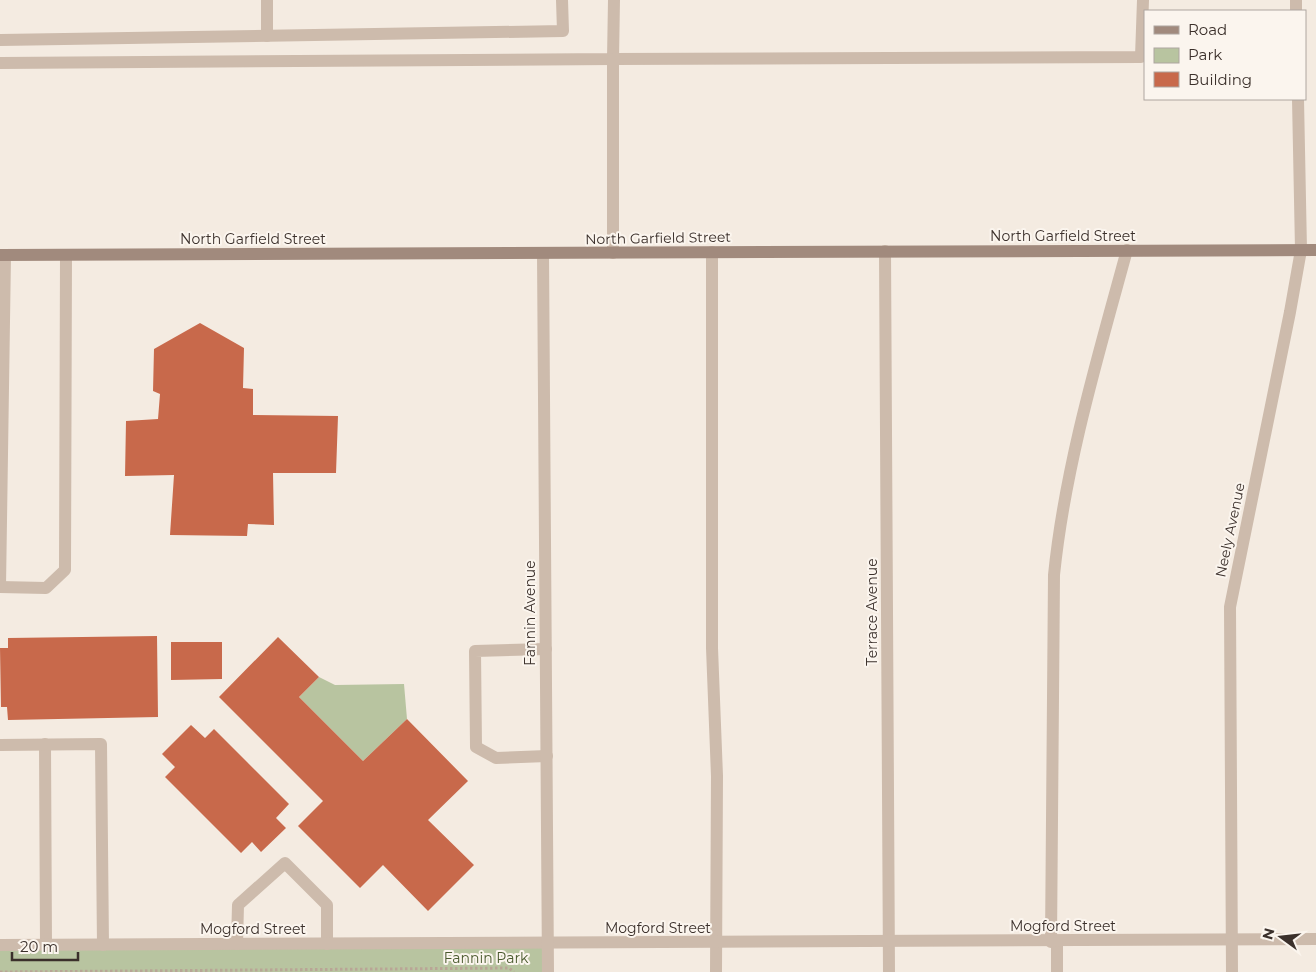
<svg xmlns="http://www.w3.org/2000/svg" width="1316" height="972" font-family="Montserrat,sans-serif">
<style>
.green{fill:#b8c4a0}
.building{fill:#c8694b}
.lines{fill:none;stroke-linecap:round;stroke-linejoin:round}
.path{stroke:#b9a596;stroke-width:3;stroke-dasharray:2.5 2.5;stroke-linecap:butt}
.service{stroke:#cdbbac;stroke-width:12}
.minor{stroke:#cdbbac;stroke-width:12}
.tertiary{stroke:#cdbbac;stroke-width:12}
.secondary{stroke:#a18a7d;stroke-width:12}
.labels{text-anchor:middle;stroke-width:4;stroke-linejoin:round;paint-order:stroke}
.street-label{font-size:14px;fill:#3b302b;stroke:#fbf5ee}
.park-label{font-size:14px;fill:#4a5a2e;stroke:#fbf5ee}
</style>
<rect width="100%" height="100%" fill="#f4ebe1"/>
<g class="green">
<path d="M319,677L335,685L404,684L407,719L363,761L299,697Z"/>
<path d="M548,943V972H0V945Z"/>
</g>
<g class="building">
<path d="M200,323L244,348L243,388L253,389V415L338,416L336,473H273L274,525L248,524L247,536L170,535L174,475L125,476L126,421L158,419L160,394L153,391L154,349Z"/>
<path d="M157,636L158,717L8,720L7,707H1L0,648H8V638Z"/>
<path d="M278,637L319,677L299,697L363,761L407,719L468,781L428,820L474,865L428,911L383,865L360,888L298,826L323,801L219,697Z"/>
<path d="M171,642H222V679L171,680Z"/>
<path d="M191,725L205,738L214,729L289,804L276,818L286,828L261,852L252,842L241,853L165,777L175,767L162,754Z"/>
</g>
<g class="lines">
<path class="path" d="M0,972L509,968L514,972"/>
<g class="service">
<path d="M267,36V0"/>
<path d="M0,40L563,31L562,0"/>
<path d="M0,63L613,59L614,0"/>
<path d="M712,252V648L717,776L716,972"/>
<path d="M613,253V59L1141,57L1143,0"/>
<path d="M0,587L46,588L65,570L66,255"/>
<path d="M0,587L5,255"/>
<path d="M546,649L475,651L476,747L496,758L547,756"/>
<path d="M45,744L46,945"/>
<path d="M0,745L101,744L103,945"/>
<path d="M1051,942L1054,575C1065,466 1098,356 1127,250"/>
<path d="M1057,942V972"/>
<path d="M237,944L238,905L285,863L327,905V944"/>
</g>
<g class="minor">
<path d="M885,251L889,972"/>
<path d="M0,945L1316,939"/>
</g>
<g class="tertiary">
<path d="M1296,0V11"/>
<path d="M543,254L548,972"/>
<path d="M1232,972L1230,607L1290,312L1301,250L1298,99"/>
</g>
<path class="secondary" d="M0,255L1316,250"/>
</g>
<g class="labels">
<g class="street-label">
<text x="1063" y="241">North Garfield Street</text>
<text transform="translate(658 238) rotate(-1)" y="5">North Garfield Street</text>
<text x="253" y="244">North Garfield Street</text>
<text transform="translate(1230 530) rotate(-78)" y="5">Neely Avenue</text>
<text transform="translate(872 612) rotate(-90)" y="5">Terrace Avenue</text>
<text transform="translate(530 613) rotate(-90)" y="5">Fannin Avenue</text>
<text x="1063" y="931">Mogford Street</text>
<text x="658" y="933">Mogford Street</text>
<text x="253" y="934">Mogford Street</text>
</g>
<g class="park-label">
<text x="486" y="963">Fannin Park</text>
</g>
</g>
<rect x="1144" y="10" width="162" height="90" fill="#fbf5ee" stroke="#aea6a0"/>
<rect x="1154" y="26" width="25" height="8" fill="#a18a7d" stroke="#aea6a0"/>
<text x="1188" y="35" font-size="15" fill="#3b302b">Road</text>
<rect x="1154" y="48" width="25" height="15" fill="#b8c4a0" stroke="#aea6a0"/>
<text x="1188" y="60" font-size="15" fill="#3b302b">Park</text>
<rect x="1154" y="72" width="25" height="15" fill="#c8694b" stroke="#aea6a0"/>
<text x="1188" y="85" font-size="15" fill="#3b302b">Building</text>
<g transform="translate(1281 937) rotate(285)" stroke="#fbf5ee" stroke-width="4" paint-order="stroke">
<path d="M0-4L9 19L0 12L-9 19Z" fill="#3b302b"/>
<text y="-8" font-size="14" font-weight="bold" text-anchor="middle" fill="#3b302b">N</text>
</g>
<path d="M12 952v8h66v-8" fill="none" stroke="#3b302b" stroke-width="2.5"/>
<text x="20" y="952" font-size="15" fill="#3b302b" stroke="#fbf5ee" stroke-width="4" paint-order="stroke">20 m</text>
</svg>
